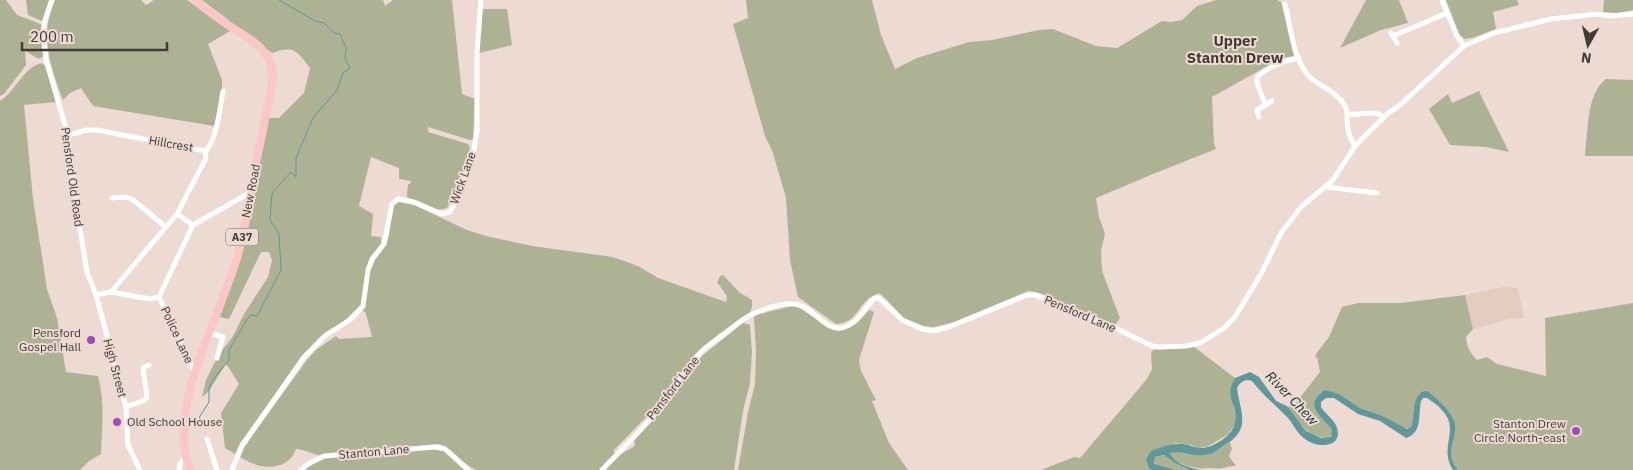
<svg xmlns="http://www.w3.org/2000/svg" width="1633" height="470" font-family="'IBM Plex Sans',sans-serif">
<style>
.built{fill:#e4ccc1}
.green{fill:#aeb295}
.water{fill:#5f979b}
.lines{fill:none;stroke-linecap:round;stroke-linejoin:round}
.stream{stroke:#5f979b;stroke-width:1}
.minor{stroke:#fff;stroke-width:5}
.trunk{stroke:#fac6c6;stroke-width:8}
.poi-dot{fill:#9b4cbd;stroke:#ecdad3;stroke-width:2}
.labels{text-anchor:middle;stroke-width:4;stroke-linejoin:round;paint-order:stroke}
.shield{fill:#ecdad3;stroke:#756b66;stroke-width:1}
.shield-label{font-size:11px;font-weight:bold;fill:#423b38}
.street-label{font-size:12px;fill:#423b38;stroke:#ecdad3}
.poi-label{font-size:12px;fill:#423b38;stroke:#ecdad3;text-anchor:end}
.water-label{font-size:14px;font-style:italic;fill:#123032;stroke:#ecdad3}
.quarter-label{font-size:15px;font-weight:bold;fill:#463933;stroke:#ecdad3}
</style>
<rect width="100%" height="100%" fill="#ecdad3"/>
<path class="built" d="M1503,287L1518,288L1524,318L1509,319L1473,329L1465,295Z"/>
<g class="green">
<path d="M0,0H6L17,15L43,25L44,56L39,59L25,51L26,65L4,94L0,96Z"/>
<path d="M26,0H49L42,21L28,15Z"/>
<path d="M55,0H141L146,5L154,0H187L230,31L208,44L222,80V93L214,126L93,106L81,88L70,93L63,100C54,76 44,49 48,23C49,15 52,7 55,0Z"/>
<path d="M202,0H383L385,6L393,0H452L462,94L475,99L473,139L470,140L428,127V132L468,144L470,148L457,190L447,208L437,210L407,197L408,184H410L411,181L399,179V168L371,157L359,206L373,214L371,236L381,237V244L371,258L361,305L345,320L321,336L303,355L240,443L235,454L225,448L221,413L239,384L227,365H225L209,391L202,397L206,380L218,356L233,336L244,314L268,277L272,260L269,252H261L229,319L220,317L238,265L267,118H279L304,93L310,68C297,51 294,45 272,53Z"/>
<path d="M746,0H872L881,35L895,69L917,58L969,42L992,40L1039,30L1053,29L1096,46L1117,48L1162,21L1171,22L1182,20L1197,6L1216,0H1277L1281,2L1294,56L1282,58L1212,97L1214,144L1216,149L1153,174L1096,198L1099,217L1105,234L1101,251L1102,271L1120,318L1115,325C1100,318 1084,313 1068,306C1054,301 1043,291 1028,291L954,322L934,327L924,326L904,318L885,298L879,293C875,295 870,297 868,299C855,311 856,322 836,324L798,297L790,260L786,198L773,153L765,136L733,24L748,18Z"/>
<path d="M1366,0H1399L1408,23L1381,30L1340,48Z"/>
<path d="M1446,0H1517L1519,5L1493,12L1496,29L1472,38L1465,39L1459,34Z"/>
<path d="M1604,0H1633V10L1618,13L1603,12Z"/>
<path d="M482,9H507L512,45L479,53Z"/>
<path d="M41,63L46,66L56,102L24,105L33,199L47,289L57,318L66,372L98,376C105,402 102,428 101,454L89,461L80,470H0V101C16,91 22,69 41,63Z"/>
<path d="M1606,79L1633,80V156H1585C1588,132 1586,94 1606,79Z"/>
<path d="M1479,91L1483,100L1509,152L1486,147L1450,145L1429,109L1448,94L1452,103Z"/>
<path d="M399,202L414,205L467,230L486,236L532,246L613,257L638,266L658,278L726,302L727,296L717,282L720,276L723,275L739,292L752,300V307L750,312L719,334L699,351L652,411L613,451L618,456L635,446L634,439L702,356L743,323L750,325L752,352L750,383L743,411L734,470H476C461,463 454,449 439,444L324,456C313,455 308,450 296,449C293,457 290,460 283,464C265,470 256,466 240,457L243,448L307,360L316,350L336,336L339,339L372,337L366,314L363,310L370,272L375,260L385,246L389,236L393,205Z"/>
<path d="M1465,295L1473,329L1466,337C1467,347 1470,353 1477,360L1487,357L1497,364L1546,376L1545,318L1633,303V470H1458C1442,450 1457,443 1455,425C1453,415 1442,403 1434,397C1430,395 1423,394 1419,393C1412,405 1417,418 1410,428H1405L1383,416L1360,408L1339,394L1321,392C1304,416 1326,414 1333,432L1330,437C1309,441 1302,423 1289,411L1288,407L1295,404L1320,372L1317,357L1315,358L1316,354L1329,337L1342,307L1358,303H1401Z"/>
<path d="M792,306C799,306 804,311 810,315C836,334 847,336 869,310L874,312L859,360L861,371L876,400L872,401L889,443L908,470H738L748,412L755,384L756,352L754,317L756,315Z"/>
<path d="M1193,346L1235,378L1230,393L1235,415V425L1227,435L1207,447L1199,448L1191,445L1176,443L1151,451L1149,468L1152,470H1041L1074,457L1080,458L1147,379L1152,369L1151,353L1153,350Z"/>
<path d="M1230,442L1232,449L1229,456L1236,466C1226,466 1222,470 1211,468C1200,470 1174,466 1170,453C1183,450 1189,455 1202,455C1212,456 1222,447 1230,442Z"/>
<path d="M435,448L445,450L466,470H303L308,465L324,457Z"/>
<path d="M1166,455L1175,463L1190,470H1175L1155,465L1154,460L1155,457Z"/>
</g>
<path class="water" d="M1250,372L1259,377L1276,401L1287,406L1306,431L1321,438L1331,437L1332,430C1323,416 1302,408 1324,390L1339,394L1360,408L1383,416L1407,429L1411,427C1416,415 1411,401 1421,392L1427,391C1436,397 1453,413 1455,424C1457,442 1443,452 1458,470H1453C1435,441 1471,426 1427,398H1423L1421,401C1418,414 1423,433 1406,438L1380,421L1358,414L1334,398H1326L1321,402V407C1325,414 1335,420 1337,428C1343,449 1316,448 1305,439C1296,433 1293,422 1285,415C1274,404 1262,394 1252,381C1246,378 1240,382 1237,388C1240,412 1252,429 1225,445C1219,449 1212,455 1204,455C1191,457 1185,450 1170,453C1174,464 1192,469 1203,470H1190L1175,463L1164,455L1155,457L1154,464L1175,470H1152L1149,468L1146,459L1151,451C1159,448 1168,444 1177,444C1185,443 1192,447 1200,448C1212,449 1234,435 1235,422C1238,403 1223,399 1235,378Z"/>
<g class="lines">
<path class="stream" d="M197,426L200,416L209,402V388L215,377L229,360V350L247,319L251,315L257,316L281,270L279,234L270,220L272,193L291,172L296,177V158L313,118L337,90L343,73L350,68L345,59L346,48L340,34L334,33L324,23L315,21L279,0"/>
<g class="minor">
<path d="M52,0L44,24L43,34L46,60L68,135L77,210L87,272L96,295L126,407L128,445L140,470"/>
<path d="M1442,0L1457,36L1464,46"/>
<path d="M1285,4C1291,26 1292,55 1307,74C1318,87 1336,90 1345,106C1349,113 1346,121 1348,129C1349,135 1352,141 1355,146"/>
<path d="M1391,33L1397,43"/>
<path d="M1393,36L1447,13"/>
<path d="M1265,104L1257,83V78C1267,66 1284,61 1299,58"/>
<path d="M1347,114C1359,116 1375,109 1384,117"/>
<path d="M1259,117L1257,110L1272,101"/>
<path d="M68,135L87,130H97L205,151L206,158L177,214"/>
<path d="M205,152C217,140 220,108 223,91"/>
<path d="M1326,187L1377,193"/>
<path d="M112,198L126,197L132,199L166,227"/>
<path d="M193,225L251,192"/>
<path d="M96,295L111,292L150,299L159,297L193,225L177,214L111,292"/>
<path d="M159,297L195,373"/>
<path d="M210,333L223,337L217,358"/>
<path d="M126,407L145,400L147,397L143,368L149,365"/>
<path d="M207,439L217,470"/>
<path d="M179,470L180,464L185,456"/>
<path d="M232,470L242,446L304,357L326,335L350,320L363,306L368,270L372,259L384,244L392,204L398,199L414,202L442,214L450,212L459,195L473,156L477,131V53L481,0"/>
<path d="M301,470L308,464L324,456L435,447L445,449L468,470"/>
<path d="M602,470C621,450 642,430 659,409C673,390 684,370 700,353C707,345 718,339 727,332C735,325 745,317 755,313C766,308 787,301 799,305C815,309 827,334 845,327C860,322 864,307 875,298H879L902,320L922,329L933,331L949,327L1027,295H1035L1107,324L1152,346L1161,347L1186,346L1200,343L1224,328L1235,317L1261,274L1281,233L1301,207L1333,180L1355,146L1387,114L1400,105L1464,46L1494,33L1551,19L1598,14L1610,16L1633,14"/>
</g>
<path class="trunk" d="M190,470C165,407 221,316 238,255C246,226 250,197 255,169C261,137 269,106 273,75C271,46 244,36 223,22C213,15 204,8 195,0"/>
</g>
<g class="poi-dot">
<circle cx="91" cy="340" r="5"/>
<circle cx="117" cy="422" r="5"/>
<circle cx="1576" cy="431" r="5"/>
</g>
<g class="labels">
<rect class="shield" x="226" y="228.5" width="32" height="17" rx="4"/>
<g class="shield-label">
<text x="242" y="241">A37</text>
</g>
<g class="street-label">
<text transform="translate(171 144) rotate(10)" y="4">Hillcrest</text>
<text transform="translate(72 177) rotate(82)" y="4">Pensford Old Road</text>
<text transform="translate(463 178) rotate(-70)" y="4">Wick Lane</text>
<text transform="translate(251 191) rotate(-79)" y="4">New Road</text>
<text transform="translate(1080 314) rotate(23)" y="4">Pensford Lane</text>
<text transform="translate(177 335) rotate(65)" y="4">Police Lane</text>
<text transform="translate(115 368) rotate(75)" y="4">High Street</text>
<text transform="translate(673 388) rotate(-52)" y="4">Pensford Lane</text>
<text transform="translate(374 452) rotate(-5)" y="4">Stanton Lane</text>
</g>
<g class="poi-label">
<text x="81" y="337">Pensford<tspan x="81" dy="14">Gospel Hall</tspan></text>
<text x="127" y="426" text-anchor="start">Old School House</text>
<text x="1566" y="428">Stanton Drew<tspan x="1566" dy="14">Circle North-east</tspan></text>
</g>
<g class="water-label">
<text transform="translate(1292 398) rotate(46)" y="5">River Chew</text>
</g>
<g class="quarter-label">
<text x="1235" y="46">Upper<tspan x="1235" dy="17">Stanton Drew</tspan></text>
</g>
</g>
<g transform="translate(1588 45) rotate(188)" stroke="#ecdad3" stroke-width="4" paint-order="stroke">
<path d="M0-4L9 19L0 12L-9 19Z" fill="#423b38"/>
<text y="-8" font-size="14" font-weight="bold" text-anchor="middle" fill="#423b38">N</text>
</g>
<path d="M22 42v8h145v-8" fill="none" stroke="#423b38" stroke-width="2.5"/>
<text x="30" y="42" font-size="15" fill="#423b38" stroke="#ecdad3" stroke-width="4" paint-order="stroke">200 m</text>
</svg>
